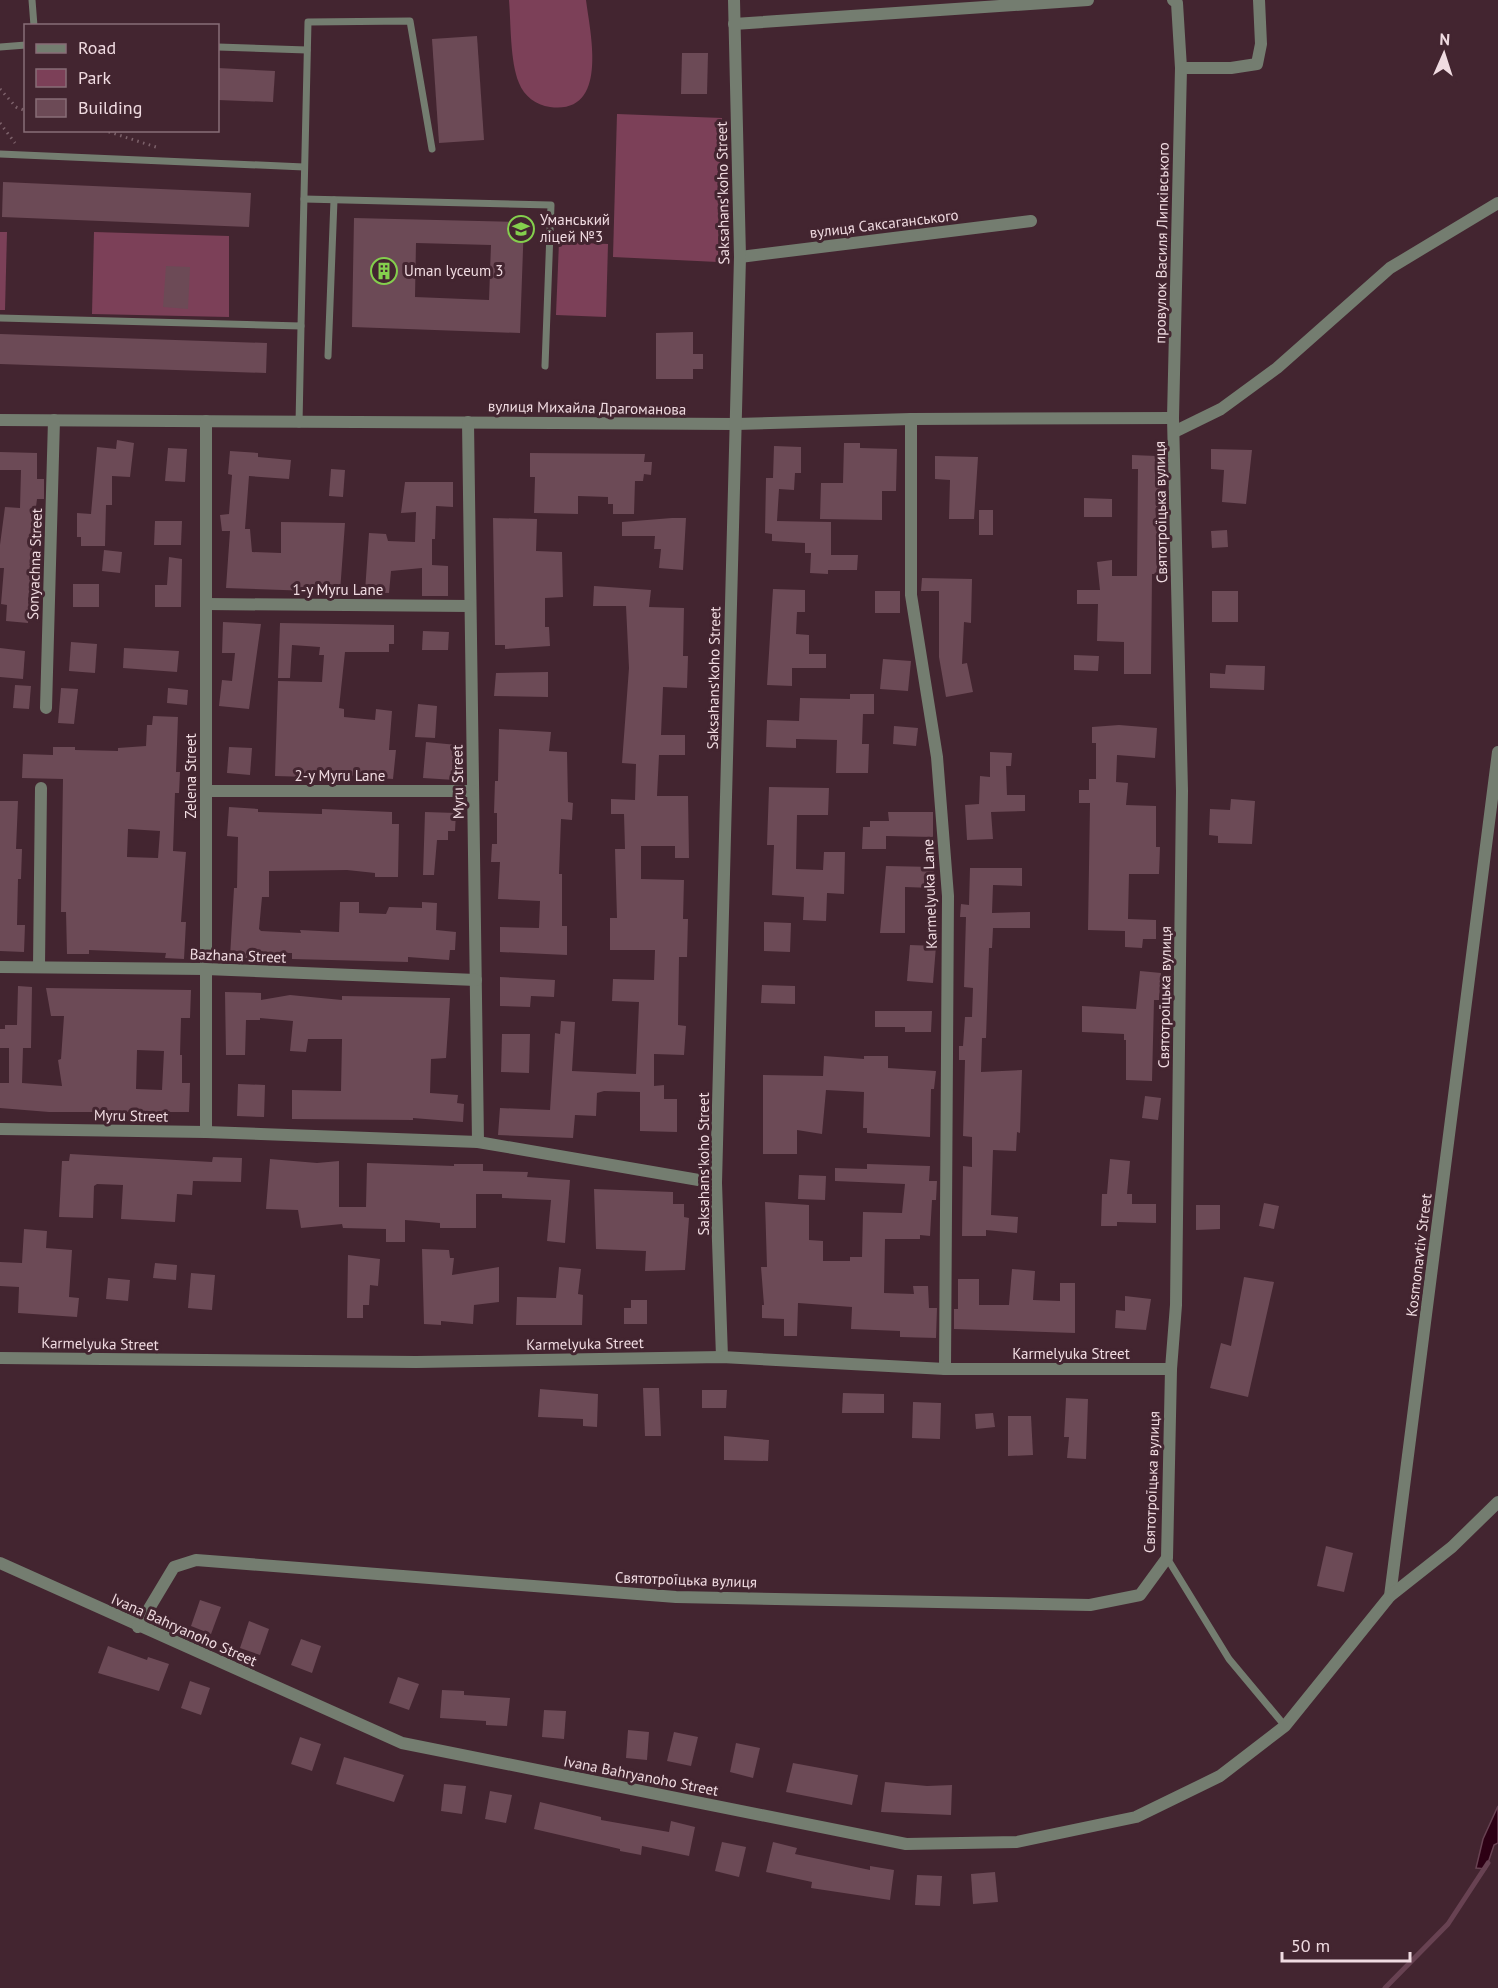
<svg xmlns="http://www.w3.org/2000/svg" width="1498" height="1988" font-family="'PT Sans',sans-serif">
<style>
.green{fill:#7c4058}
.water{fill:#2d0014;stroke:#684252;stroke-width:1.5}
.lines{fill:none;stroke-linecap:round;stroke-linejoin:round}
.stream{stroke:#684252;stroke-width:5}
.building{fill:#6c4a56;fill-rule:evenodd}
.path{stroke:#7d626b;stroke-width:3;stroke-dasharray:1.5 4.5;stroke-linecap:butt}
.lane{stroke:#747d70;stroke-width:7}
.street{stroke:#747d70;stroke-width:12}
.labels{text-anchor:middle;stroke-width:6;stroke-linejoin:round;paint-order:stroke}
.street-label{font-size:15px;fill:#f0dbe1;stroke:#432530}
.poi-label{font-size:15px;fill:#f0dbe1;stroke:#432530;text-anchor:start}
</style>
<rect width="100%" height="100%" fill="#432530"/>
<g class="green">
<path d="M509,0H586C590,32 610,115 550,107C536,105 524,96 519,83C510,61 511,24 509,0Z"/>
<path d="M617,114L722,118L718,262L613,257Z"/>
<path d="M0,232H7L5,310H0Z"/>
<path d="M94,232L229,236V317L92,314Z"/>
<path d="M559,242L608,244L606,317L556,315Z"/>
</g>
<path class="water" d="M1498,1806V1843L1494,1845L1486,1869L1476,1868L1483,1839Z"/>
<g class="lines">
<path class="stream" d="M1385,1988L1448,1924L1488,1863"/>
</g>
<g class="building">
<path d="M477,36L484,140L439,143L432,39Z"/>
<path d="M682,53H708L707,94H681Z"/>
<path d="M218,68L275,71L273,102L218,100Z"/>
<path d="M3,182L251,193L249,227L2,217Z"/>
<path d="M354,218L524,222L520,333L352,327ZM416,243L491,245L489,300L415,297Z"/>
<path d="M166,266L190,267L188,309L163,307Z"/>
<path d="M693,332V354H703V369H693V379H656V333Z"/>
<path d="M0,334L267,343L266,373L0,364Z"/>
<path d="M117,440L134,443L130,477L112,476V505H106L105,546H81V537H77V513L91,514L97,447L116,449Z"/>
<path d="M844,443H860V448L897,449L896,491H882V520L820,519L821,483H843Z"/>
<path d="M774,446L801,447V473H795L794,490L779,489L777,521L831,522V555H858L857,570H828V574L810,573L811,553H805V543L772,541V534L765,533L766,478H773Z"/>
<path d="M168,448L187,449L185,482L165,481Z"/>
<path d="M1211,449L1252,450L1246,504L1222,502L1224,470L1211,469Z"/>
<path d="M230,451L258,453V457L291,460L289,479L249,476L245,529H250L252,552L281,553V522L345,523L340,592L226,588L230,531H222L220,515L229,514L232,475L228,474Z"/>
<path d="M0,452L37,453V479H44V499H37L33,530L28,623L6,621L7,605L1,604L4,568H0V545L5,507L20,508L21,470H0Z"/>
<path d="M530,453L645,454L644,462H652L651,475L644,474L643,481H635L634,514H613V504H608V497L578,496V514L534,513L535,477H530Z"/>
<path d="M1132,455L1156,456L1155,486H1160L1157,574H1152L1151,674H1124V642L1097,641L1098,604H1077V590H1100L1097,562L1112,560V576H1137L1138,469H1132Z"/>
<path d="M935,456L978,457L974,519H949L950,480L935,479Z"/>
<path d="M331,469L345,470L343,497L329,496Z"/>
<path d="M405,482H453V507L436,506L435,539H432V565L448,566V596H422V568L391,571L389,593L365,592L369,533L386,534L388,541L415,542L416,512L401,513Z"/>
<path d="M1084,498L1112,499V517H1084Z"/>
<rect x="979" y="510" width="14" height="25"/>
<path d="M493,518L537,519L536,551L562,552L563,597L545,598V627H549L550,646L505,649V645H495Z"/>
<path d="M672,518H686L683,570L659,568L661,549H654L655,536H622V522Z"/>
<path d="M155,521H182L181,545H154Z"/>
<path d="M1227,530L1228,547L1212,548L1211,531Z"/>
<path d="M104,550L122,552L120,573L102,571Z"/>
<path d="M169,557L182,559L181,607H155V585H167Z"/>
<path d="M922,578L972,579L971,623L964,622L962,664L967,663L973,692L946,697L939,657V591H921Z"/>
<rect x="73" y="584" width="26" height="23"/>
<path d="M594,586L651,590L649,607L684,608L683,656H688L687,688L663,687L661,735H685V755H659L657,796H688L689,858H675V846H641V879L684,880L683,919H688L687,957H679L678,1025L686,1026L684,1055L654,1054V1086L664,1085V1099H677V1132L640,1131V1092L604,1091L597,1093L596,1116L575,1115L573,1138L498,1135L500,1108L550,1110L555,1033L560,1034L561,1021L575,1022L572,1071L636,1074L639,1002L612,1001L613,979L654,980L655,950H610V918H617L615,849H625L624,814H611V799L635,800L636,764L622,763L629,668L626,606H593Z"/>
<path d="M773,589L805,590V612H797L796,634L809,635V654H826V668H792V686L767,685Z"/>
<rect x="875" y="591" width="25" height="22"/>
<rect x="1212" y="591" width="26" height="31"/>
<path d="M223,622L261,624L249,709L219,706L222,680L232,681L235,653H222Z"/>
<path d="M280,623L394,625V644H389V652H345L339,708L344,709V717L375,720L376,709L392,711L389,750H396L393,779L344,775V778L275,776L278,681L322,682L324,655H319L320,647L292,645L290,678H278Z"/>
<path d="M423,631L449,632L448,650H422Z"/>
<path d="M71,642L97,644L95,673L69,671Z"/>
<path d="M0,648L25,651L23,679L0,677Z"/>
<path d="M124,648L179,651L177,672L123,668Z"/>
<path d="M1074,655L1099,656L1098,671L1074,670Z"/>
<path d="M883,659L911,661L908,691L880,689Z"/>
<path d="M1226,665L1265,666L1264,690L1210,688V673L1225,674Z"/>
<path d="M548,672V697L494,696L496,673Z"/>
<path d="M15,685L31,686L29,709L13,708Z"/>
<path d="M61,688L78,689L74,724L58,723Z"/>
<path d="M168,688L188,690L187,705L167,703Z"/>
<path d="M850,694H874V714H863L862,744H869L868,773H836L837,740L796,739V748L766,747L767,720L799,721L800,698L850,699Z"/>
<path d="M418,704L437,706L435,738L415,737Z"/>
<path d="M153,716L178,717L176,772H180L179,793H175L173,851L186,852L181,922H186L184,959L165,958L166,953L89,950V954H67L66,912H61L63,779L22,778L23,754L53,755V747H75V750L118,751V748L146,746L147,725H152ZM128,829L160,831L158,858L127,857Z"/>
<path d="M1119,725L1157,728L1155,758L1117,755L1116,782L1128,783L1126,805L1156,806V847H1160L1159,874H1129L1128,919L1156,920V939H1143L1142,948L1125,947V931L1088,930L1090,803H1079V790H1089V779H1096V743H1092V727Z"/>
<path d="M894,726L918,728L916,746L893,744Z"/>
<path d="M499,729L551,732L549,751L567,752L568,802L573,803L572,820L561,819L559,874H562V926H567V955L500,952V927L539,928L540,901L498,899L500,862H491L492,844H497V813H494L495,781H498Z"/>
<path d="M426,742L457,745L455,780L423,778Z"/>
<path d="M229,747L252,748L250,775L227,773Z"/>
<path d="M990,752L1012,753L1011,766H1006L1007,795H1025V811L991,812L993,839L967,840L965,805L979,804L980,776L990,777Z"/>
<path d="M769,787L829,788L828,815H797L796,869L823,870L824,852H845L844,894L827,893L826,921L803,920L804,897L772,895L774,845H767Z"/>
<path d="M1231,799L1255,801L1252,844L1218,843V836L1209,835L1210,809L1230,810Z"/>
<path d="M0,801H18L16,849H22L21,879H18L17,925H25L24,952L0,951Z"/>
<path d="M229,807L258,809V812L322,814V809L392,812V824H399L398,877H375V873L347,870L269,871V897H262L259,929L261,931L301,933L300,930L339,932L340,902H359V913L386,914L389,907L422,908V902L437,903L436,930L456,932L455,950H450L449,960L408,957V962L292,959V953H267L266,959L230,957L234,888H237L238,837L227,836Z"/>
<path d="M425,812L456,813L455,831H448V840H437L434,875H423Z"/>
<path d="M888,812H933V837L886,836V849H862L863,827H870V821H889Z"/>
<path d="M886,866L934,867L933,888L905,887V933H880Z"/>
<path d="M970,868H1022V886L993,885L992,913L1030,912V928H993L992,948H989L986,1038H982L981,1072L1022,1070L1020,1133L1017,1132L1016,1151L993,1150L991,1215L1018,1217L1017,1233L986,1230V1236H962L963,1166L972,1167V1137L963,1136L965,1060H959V1046H963L965,1017H972L973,988L964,987L966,917H960L961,904L969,905Z"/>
<path d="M764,922L791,923L790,952L764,951Z"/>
<path d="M910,945L936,946L933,983L907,981Z"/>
<path d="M1140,971L1161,973L1159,1000H1154L1152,1081L1126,1080V1040H1124V1034L1082,1032V1006L1136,1009Z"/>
<path d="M500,977L555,980L554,997L531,996L530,1007L500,1006Z"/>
<path d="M762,985L795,986V1004L761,1003Z"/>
<path d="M18,986L32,987L31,1048H23L22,1083L62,1086L58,1060L61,1059L64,1016H51L46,988L191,990L190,1018H181L180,1055H182V1083H190L189,1112H49L0,1108V1083H9V1048H0V1029H5V1025H17ZM137,1050L164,1051L162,1090L136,1089Z"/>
<path d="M225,992L261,993V1000L290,995L342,1000V996L450,998L446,1058L431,1059L430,1093L458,1095L457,1103L464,1104L463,1122L413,1118V1120L292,1119V1090L341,1091L342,1039H308L306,1052L290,1051L293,1021L260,1018V1020H246L245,1055H226Z"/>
<path d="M875,1011H932L931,1032H905V1027H875Z"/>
<path d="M502,1034H530L529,1073L501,1072Z"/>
<path d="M824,1056L864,1059V1056H888V1068L936,1071L934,1089H931L930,1137L867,1133V1128H863L864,1092L826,1090L822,1134L797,1130V1154H763V1075L823,1076Z"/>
<path d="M238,1084L265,1085L264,1117L237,1116Z"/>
<path d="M1145,1096L1161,1098L1158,1120L1142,1118Z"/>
<path d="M70,1154L212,1162L213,1157L242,1158L241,1182L193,1181L192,1195L177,1194L175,1222L121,1219L123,1185L97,1184L94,1186L93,1218L59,1217L62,1161H69Z"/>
<path d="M270,1159L317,1163L339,1161V1207H366L367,1163L454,1166V1164H483V1171L528,1172L527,1177L570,1180L565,1243L547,1241L551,1200L502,1198V1194H476V1228H440V1223L405,1220V1242H386V1229L343,1228L342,1224L301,1228L298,1210L266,1209Z"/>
<path d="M1110,1159L1130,1161L1127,1194H1132V1204H1156V1223L1117,1222V1226H1101L1102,1194H1107Z"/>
<path d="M867,1164L930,1166L929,1181H937L936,1200H932L930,1236L920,1235V1239H885L884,1293L914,1294L913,1286H928L929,1308H937L936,1338L900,1337V1331L851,1329L852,1307L798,1303L797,1336H784V1319L762,1318V1305H764L761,1267H767L765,1202L809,1205V1240L823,1241V1261H850V1257H862L863,1212L902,1213L905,1184L835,1181V1168L867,1169Z"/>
<path d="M799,1175L826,1176L825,1200L798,1199Z"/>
<path d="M594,1189L673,1192V1204H684V1217L689,1218L685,1270L645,1271L646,1251L596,1249Z"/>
<path d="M1264,1203L1279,1206L1274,1229L1259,1226Z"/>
<path d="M1196,1205H1220V1229L1196,1230Z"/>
<path d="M24,1229L47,1231L46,1248L72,1250L69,1297L79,1298L77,1317L18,1313L19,1287L0,1286V1262L22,1263Z"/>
<path d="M422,1249L449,1250L450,1258H454L452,1275L499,1267V1302L474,1305L473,1324L441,1321V1325L424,1324Z"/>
<path d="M348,1255L380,1259L378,1286L370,1285L369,1305H363V1318H347Z"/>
<path d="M155,1263L177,1265L176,1280L153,1278Z"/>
<path d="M559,1267L581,1269L578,1294L583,1295L582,1325H516L517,1297L556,1298Z"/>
<path d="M1012,1269L1035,1271L1033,1300L1060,1301V1283H1075V1333L954,1329V1309H958V1279H979V1305H1009Z"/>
<path d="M191,1273L215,1275L212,1310L188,1308Z"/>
<path d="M1244,1277L1274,1282L1248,1397L1210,1388L1221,1343L1231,1346Z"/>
<path d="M108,1278L130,1280L128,1301L106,1299Z"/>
<path d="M1125,1296L1151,1299L1146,1330L1115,1328L1116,1310L1125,1311Z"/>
<path d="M631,1300H647V1324H624V1308H631Z"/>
<path d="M643,1388H659L661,1436H645Z"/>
<path d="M540,1389L598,1394L597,1427L583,1426V1419L538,1417Z"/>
<path d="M702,1390H727L726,1408H702Z"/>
<path d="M843,1393L884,1394V1413H842Z"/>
<path d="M1066,1398L1088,1399L1086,1459L1067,1458L1069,1437H1064Z"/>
<path d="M913,1402L941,1403L940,1439L912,1438Z"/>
<path d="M993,1413L995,1427L976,1429L975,1414Z"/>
<path d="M1008,1416H1031L1033,1455L1008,1456Z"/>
<path d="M724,1436L769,1440L768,1461L724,1460Z"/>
<path d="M1326,1546L1353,1553L1344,1592L1317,1586Z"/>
<path d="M200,1600L221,1607L211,1634L191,1626Z"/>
<path d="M249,1621L269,1629L260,1655L240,1648Z"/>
<path d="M301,1639L321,1646L312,1673L291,1665Z"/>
<path d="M108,1646L147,1660L148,1657L169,1664L159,1691L98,1673Z"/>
<path d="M398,1677L419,1684L409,1710L389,1703Z"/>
<path d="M190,1681L210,1688L201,1715L181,1708Z"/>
<path d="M442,1690L464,1691V1695L510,1698L507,1726L486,1725V1721L440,1718Z"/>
<path d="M544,1710L566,1711L564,1739L542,1737Z"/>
<path d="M628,1730L649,1732L647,1760L626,1758Z"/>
<path d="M674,1732L698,1737L691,1766L667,1761Z"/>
<path d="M300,1737L321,1744L312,1771L291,1764Z"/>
<path d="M736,1743L760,1748L753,1778L730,1772Z"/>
<path d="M344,1757L404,1775L394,1802L336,1784Z"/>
<path d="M793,1763L858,1775L852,1805L786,1792Z"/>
<path d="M885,1782L927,1786L952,1785L951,1815L881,1812Z"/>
<path d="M444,1784L466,1786L462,1814L441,1811Z"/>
<path d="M490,1791L512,1795L506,1823L485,1819Z"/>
<path d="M540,1802L601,1817V1820L669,1832L671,1821L695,1827L689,1856L642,1846L641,1855L620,1851V1849L534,1829Z"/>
<path d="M722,1842L746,1847L739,1877L715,1871Z"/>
<path d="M773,1842L797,1848L795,1854L870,1870V1866L894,1870L890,1900L811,1888L812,1882L766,1872Z"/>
<path d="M995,1872L998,1902L973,1904L971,1874Z"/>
<path d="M917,1875L942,1876L940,1906L915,1905Z"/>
</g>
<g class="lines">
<g class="path">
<path d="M0,89L16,107L26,111"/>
<path d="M0,123L15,143"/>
<path d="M103,130L159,148"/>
</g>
<g class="lane">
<path d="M32,0L34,26"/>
<path d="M0,47L26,45"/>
<path d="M218,47L307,50"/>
<path d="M0,154L304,167"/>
<path d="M304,199L551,205L545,366"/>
<path d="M0,318L301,326L308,22L410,21L432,149"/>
<path d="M328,356L334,200"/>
<path d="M299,424L301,326"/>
<path d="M1167,1558L1229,1659L1285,1726"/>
</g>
<g class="street">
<path d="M734,24L1088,0"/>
<path d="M1181,68H1231L1257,64L1261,44L1259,0"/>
<path d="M740,257L1031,221"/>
<path d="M911,419V595L937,757L948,896L945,1369"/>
<path d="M0,420L736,424L911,419L1173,418"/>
<path d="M468,422L478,1142"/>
<path d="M1174,432L1221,409L1277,368L1390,268L1498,203"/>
<path d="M206,604L470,606"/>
<path d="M46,708L54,420"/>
<path d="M206,791H473"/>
<path d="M39,966L41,788"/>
<path d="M0,967L206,969L476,980"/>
<path d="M0,1129L206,1132L478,1142L716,1183"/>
<path d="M206,1132V421"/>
<path d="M722,1357L716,1183L740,257L734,0"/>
<path d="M0,1358L416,1362L722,1357L945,1369H1171"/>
<path d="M0,1563L402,1743L906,1844L1017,1842L1136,1817L1220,1776L1285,1726L1390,1596L1498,752"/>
<path d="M1390,1596L1452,1547L1498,1502"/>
<path d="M138,1627L174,1567L196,1560L676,1597L1090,1605L1140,1595L1167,1558L1171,1369L1176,1305L1182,791L1173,418L1181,68L1177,3L1173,0"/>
</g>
</g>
<defs>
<symbol id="school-ring" viewBox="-11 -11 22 22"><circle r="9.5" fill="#432530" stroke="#84cf4d" stroke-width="1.5"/><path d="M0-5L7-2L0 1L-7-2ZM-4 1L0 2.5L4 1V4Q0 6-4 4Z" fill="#84cf4d"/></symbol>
<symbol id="building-ring" viewBox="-11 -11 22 22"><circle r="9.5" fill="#432530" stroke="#84cf4d" stroke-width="1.5"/><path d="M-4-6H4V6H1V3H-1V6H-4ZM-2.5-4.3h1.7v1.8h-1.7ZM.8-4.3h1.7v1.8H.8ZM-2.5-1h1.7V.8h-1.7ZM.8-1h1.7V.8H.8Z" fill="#84cf4d"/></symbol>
</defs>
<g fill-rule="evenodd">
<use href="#school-ring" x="506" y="214" width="30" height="30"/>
<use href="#building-ring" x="369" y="256" width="30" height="30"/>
</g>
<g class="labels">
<g class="street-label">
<text transform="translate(723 193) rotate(-91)" y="5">Saksahansʹkoho Street</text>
<text transform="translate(884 224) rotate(-7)" y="5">вулиця Саксаганського</text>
<text transform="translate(1162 243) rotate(-89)" y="5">провулок Василя Липківського</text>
<text transform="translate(587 408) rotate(1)" y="5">вулиця Михайла Драгоманова</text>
<text transform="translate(1161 512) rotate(-91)" y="5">Святотроїцька вулиця</text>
<text transform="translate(35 564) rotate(-88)" y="5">Sonyachna Street</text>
<text x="338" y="595">1-y Myru Lane</text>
<text transform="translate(714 678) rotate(-89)" y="5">Saksahansʹkoho Street</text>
<text transform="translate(191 776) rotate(-90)" y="5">Zelena Street</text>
<text x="340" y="781">2-y Myru Lane</text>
<text transform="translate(458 782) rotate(-91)" y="5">Myru Street</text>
<text transform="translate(930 894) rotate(-92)" y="5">Karmelyuka Lane</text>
<text transform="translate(238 956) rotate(2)" y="5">Bazhana Street</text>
<text transform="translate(1165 997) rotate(-89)" y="5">Святотроїцька вулиця</text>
<text transform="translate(131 1116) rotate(1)" y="5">Myru Street</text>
<text transform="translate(704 1164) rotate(-90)" y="5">Saksahansʹkoho Street</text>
<text transform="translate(1419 1255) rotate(-83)" y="5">Kosmonavtiv Street</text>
<text transform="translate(100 1344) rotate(1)" y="5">Karmelyuka Street</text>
<text transform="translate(585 1344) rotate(-1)" y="5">Karmelyuka Street</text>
<text x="1071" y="1359">Karmelyuka Street</text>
<text transform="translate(1152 1482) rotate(-88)" y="5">Святотроїцька вулиця</text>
<text transform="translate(686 1580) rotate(2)" y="5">Святотроїцька вулиця</text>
<text transform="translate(184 1630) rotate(24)" y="5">Ivana Bahryanoho Street</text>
<text transform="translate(641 1776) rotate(11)" y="5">Ivana Bahryanoho Street</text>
</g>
<g class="poi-label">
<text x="540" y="225">Уманський<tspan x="540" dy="17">ліцей №3</tspan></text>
<text x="404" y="276">Uman lyceum 3</text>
</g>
</g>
<rect x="24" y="24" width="195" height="108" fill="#432530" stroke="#886e77" stroke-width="1.5"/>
<rect x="36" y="44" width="30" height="9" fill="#747d70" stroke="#886e77" stroke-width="1.5"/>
<text x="78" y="54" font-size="18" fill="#f0dbe1">Road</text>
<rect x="36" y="69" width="30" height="18" fill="#7c4058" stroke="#886e77" stroke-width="1.5"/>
<text x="78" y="84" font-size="18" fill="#f0dbe1">Park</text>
<rect x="36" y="99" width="30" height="18" fill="#6c4a56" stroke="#886e77" stroke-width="1.5"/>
<text x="78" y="114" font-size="18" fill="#f0dbe1">Building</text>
<g transform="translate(1444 54) rotate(3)" stroke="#432530" stroke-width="4.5" paint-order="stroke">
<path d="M0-4.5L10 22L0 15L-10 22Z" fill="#f0dbe1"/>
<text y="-9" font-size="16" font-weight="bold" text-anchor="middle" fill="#f0dbe1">N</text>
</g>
<path d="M1282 1952v9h128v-9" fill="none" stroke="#f0dbe1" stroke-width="3"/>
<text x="1291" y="1952" font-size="18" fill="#f0dbe1" stroke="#432530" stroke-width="4.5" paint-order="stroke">50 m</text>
</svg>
